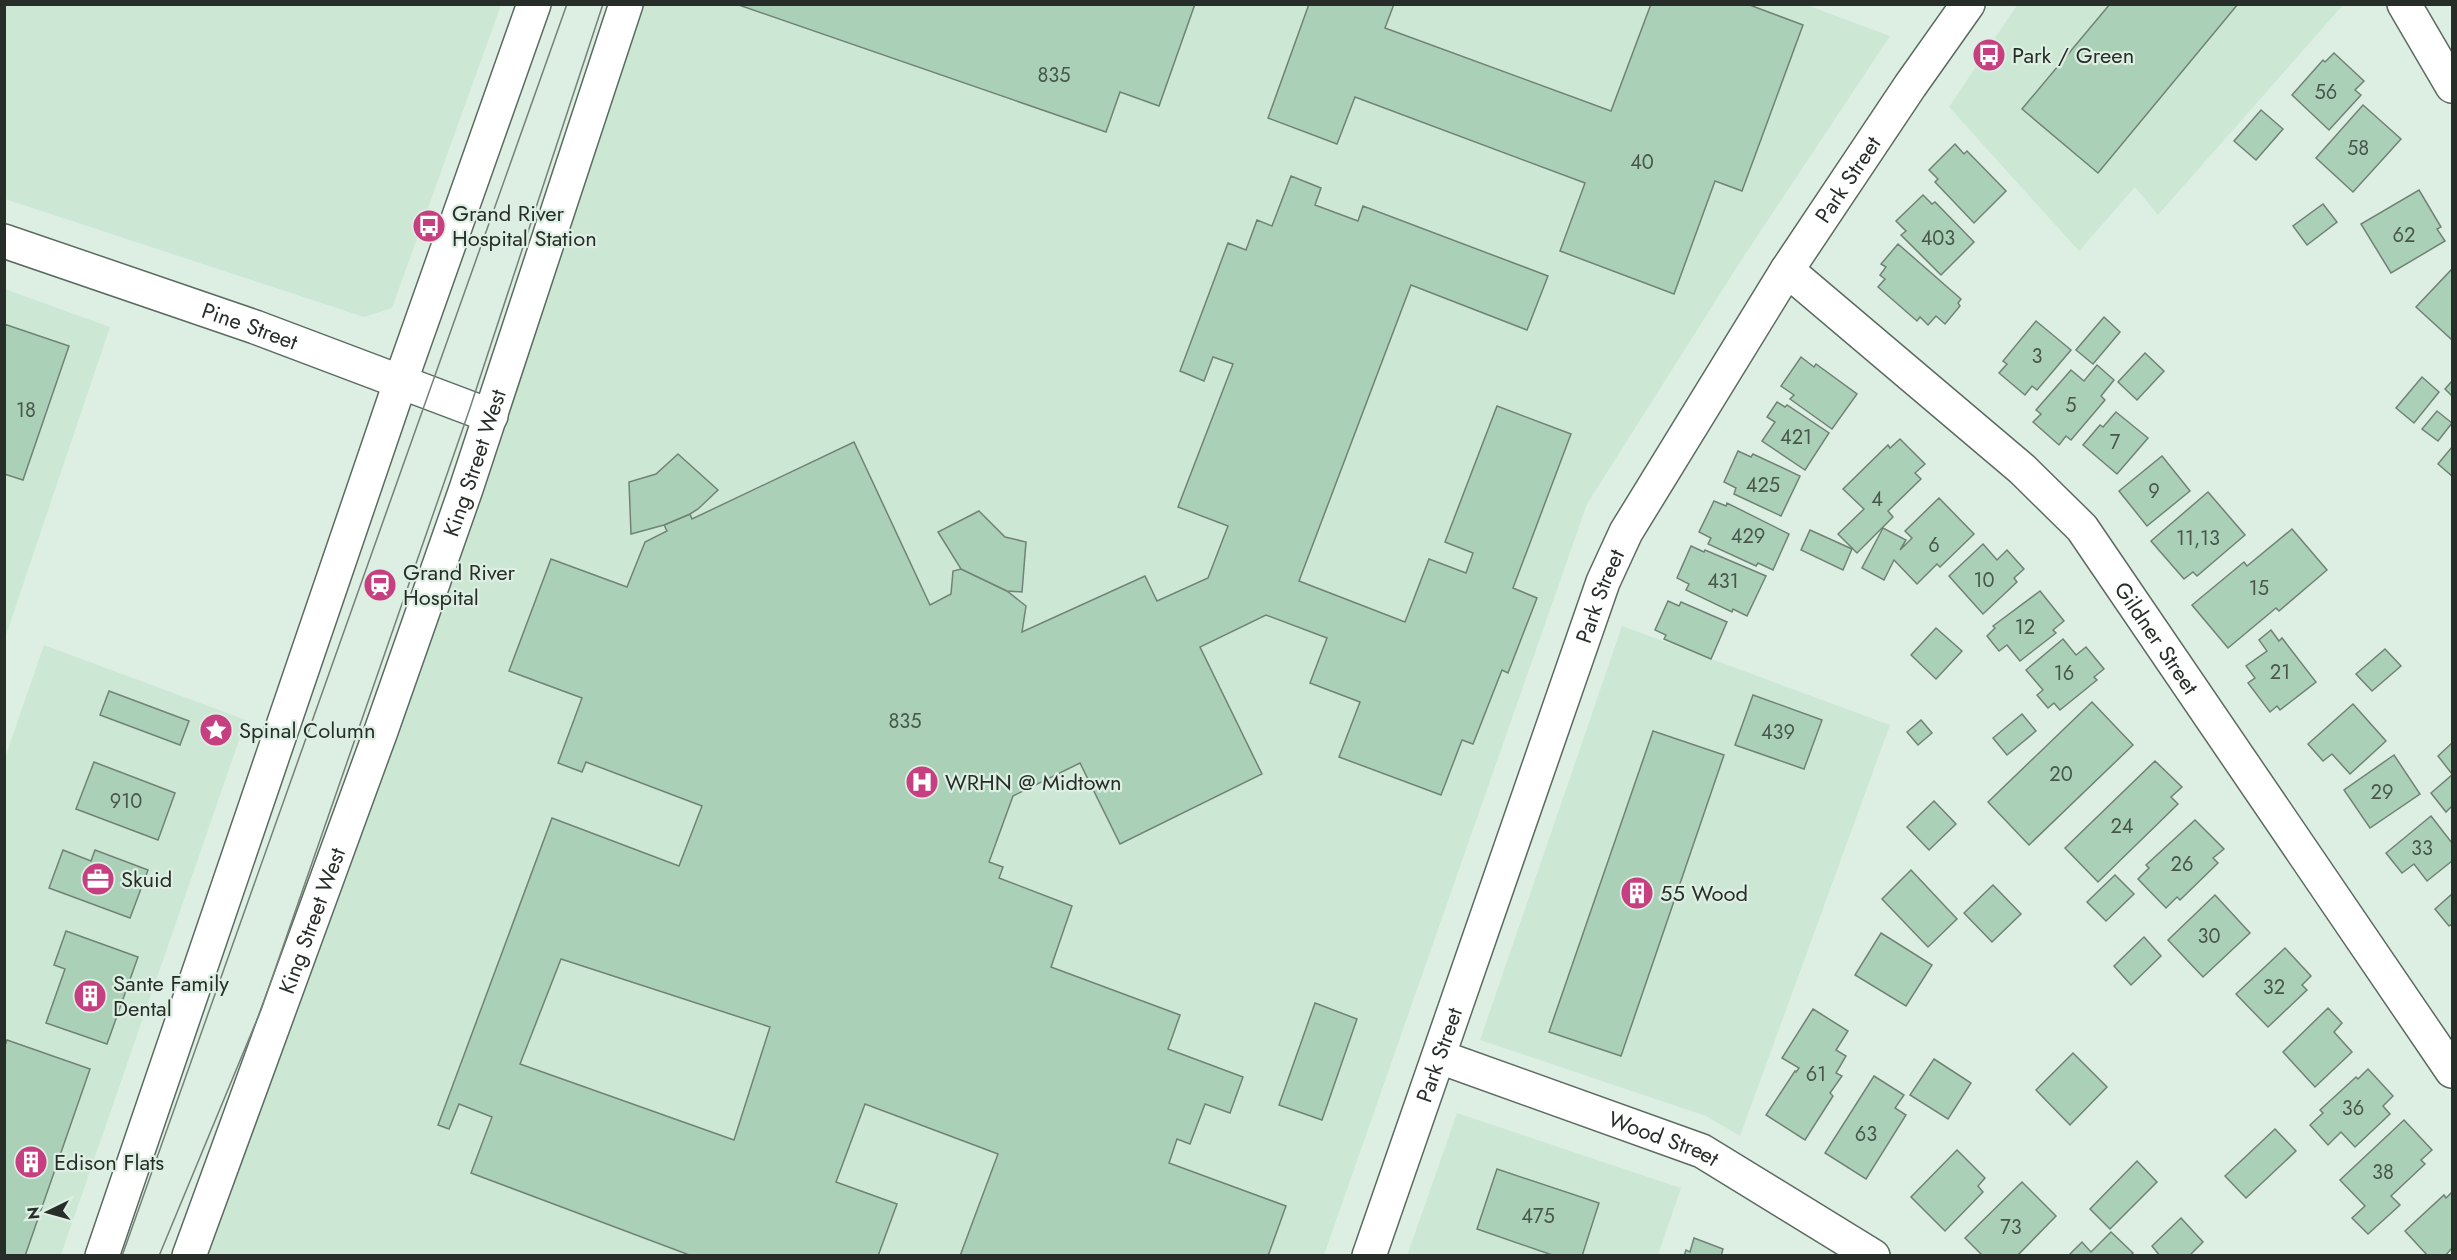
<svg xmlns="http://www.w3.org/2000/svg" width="2457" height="1260" font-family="Jost,sans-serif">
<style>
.built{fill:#cde7d5}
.building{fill:#aad0b7;stroke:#718276;stroke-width:1.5;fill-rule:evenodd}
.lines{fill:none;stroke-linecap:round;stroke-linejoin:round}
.street-casing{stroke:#5b6b61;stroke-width:36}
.secondary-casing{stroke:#5b6b61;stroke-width:36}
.street{stroke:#fff;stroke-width:33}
.secondary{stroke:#fff;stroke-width:33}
.tram{stroke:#758178;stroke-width:1.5}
.labels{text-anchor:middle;stroke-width:4.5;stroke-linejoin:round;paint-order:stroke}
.number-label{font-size:20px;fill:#48564c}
.poi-label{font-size:22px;fill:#272e29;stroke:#ddefe2;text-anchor:start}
.street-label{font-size:22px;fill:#272e29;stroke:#ddefe2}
</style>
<rect width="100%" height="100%" fill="#ddefe2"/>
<g class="built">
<path d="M5,4H501V5L392,308L364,317L5,199Z"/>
<path d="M1804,4L1890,36L1744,256L1587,504L1324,1255L189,1256L643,5Z"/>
<path d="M2017,5H2343L2158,215L2135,187L2079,251L1949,107Z"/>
<path d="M5,289L110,327L5,638Z"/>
<path d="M1622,626L1890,725L1740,1136L1706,1116L1480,1040Z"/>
<path d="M44,645L246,720L61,1255L5,1256V758Z"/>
<path d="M1457,1113L1681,1188L1658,1255L1407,1256Z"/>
</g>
<g class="building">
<path d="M736,4H1195L1159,106L1120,92L1106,132Z"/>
<path d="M1309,4H1394L1385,28L1611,111L1651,4H1747L1803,25L1742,191L1715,181L1674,294L1560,251L1585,183L1355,97L1337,144L1268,118Z"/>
<path d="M2110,4H2238L2098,173L2022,109Z"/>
<path d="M2334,53L2364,81L2355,90L2361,95L2329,130L2292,95L2323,60L2325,62Z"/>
<path d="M2363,105L2401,139L2353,192L2316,158Z"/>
<path d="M2261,110L2283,129L2256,160L2234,141Z"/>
<path d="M1955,144L1964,154L1967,151L2006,191L1974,223L1935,182L1938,179L1929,170Z"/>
<path d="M1291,176L1321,188L1315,205L1358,221L1363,206L1548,276L1527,330L1411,285L1299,581L1405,622L1429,559L1466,573L1473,553L1445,542L1497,406L1571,434L1513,588L1537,598L1508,673L1502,670L1473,744L1462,740L1441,795L1339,757L1360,702L1310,683L1327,638L1266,615L1200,647L1262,774L1120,844L1080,763L1013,796L989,862L1003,867L999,878L1072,906L1051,967L1180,1015L1168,1049L1243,1077L1230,1113L1205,1104L1190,1144L1177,1139L1169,1163L1286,1206L1268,1256H960L998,1154L865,1104L836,1182L897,1204L878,1256H692L471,1173L492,1117L459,1104L449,1129L438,1125L552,818L679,866L702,806L586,762L582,772L558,763L582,698L509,671L551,559L627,587L645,542L667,531L664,525L690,514L692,519L854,442L930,605L951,594L953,571L961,569L1007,591L1026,606L1022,632L1145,576L1157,601L1208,578L1228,526L1178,507L1233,364L1213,357L1204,381L1180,371L1228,243L1246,250L1257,220L1272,226ZM561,959L770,1027L734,1140L520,1064Z"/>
<path d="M2419,190L2441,227L2437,229L2445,241L2391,273L2361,224Z"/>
<path d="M1923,195L1932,204L1935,202L1974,242L1941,275L1901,235L1906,231L1896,221Z"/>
<path d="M2323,204L2337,222L2307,245L2293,226Z"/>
<path d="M1898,244L1961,299L1958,303L1960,306L1945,324L1936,316L1928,325L1920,317L1917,321L1878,287L1885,279L1880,275L1886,267L1881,264Z"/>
<path d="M2452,269V337L2451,339L2416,307Z"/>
<path d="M2104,317L2120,332L2093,364L2076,350Z"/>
<path d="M2036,321L2071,350L2037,390L2032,386L2025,395L1999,373L2007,364L2003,361Z"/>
<path d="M4,324L69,346L23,480L4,474Z"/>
<path d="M2145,353L2164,371L2137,400L2118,382Z"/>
<path d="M1801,357L1814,367L1816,364L1857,394L1832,429L1790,399L1794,395L1781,386Z"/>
<path d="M2097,365L2114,380L2101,396L2105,400L2071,440L2066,436L2059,445L2033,422L2041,414L2036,410L2071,370L2084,381Z"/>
<path d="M2422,377L2439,392L2414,423L2396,408Z"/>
<path d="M2452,381V396L2445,389Z"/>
<path d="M1777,402L1785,407L1787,405L1829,433L1805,470L1762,441L1775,422L1767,417Z"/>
<path d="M2437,411L2452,423L2438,441L2422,429Z"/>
<path d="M2116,412L2148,438L2117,474L2083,445L2100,425L2103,427Z"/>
<path d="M1900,439L1925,464L1915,473L1921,479L1888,511L1893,517L1857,553L1838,534L1864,509L1843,489L1888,445L1890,448Z"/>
<path d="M2452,447V476L2438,464Z"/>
<path d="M1738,451L1751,457L1753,454L1800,476L1781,516L1734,494L1736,488L1724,482Z"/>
<path d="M678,454L718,490L698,509L690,514L664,525L631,534L629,482L656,474Z"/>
<path d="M2162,456L2190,491L2147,526L2119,491Z"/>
<path d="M2208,492L2245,535L2197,576L2193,572L2184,579L2151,541Z"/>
<path d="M1939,498L1974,534L1940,567L1937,564L1917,584L1894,560L1884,580L1862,568L1883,528L1906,540L1900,550L1912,538L1905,531Z"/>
<path d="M1714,501L1726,506L1727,503L1789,534L1773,570L1758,563L1756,566L1708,544L1711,538L1699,532Z"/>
<path d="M979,511L1005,537L1026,542L1022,592L1007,591L961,569L938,532Z"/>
<path d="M2292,529L2327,570L2279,611L2276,608L2228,648L2192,605L2244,562L2247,566Z"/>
<path d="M1810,530L1852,549L1843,570L1801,550Z"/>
<path d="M1983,544L1997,560L2007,550L2024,569L2014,578L2017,582L1983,614L1949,576Z"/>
<path d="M1691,546L1704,552L1705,550L1766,576L1747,616L1733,609L1732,612L1686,590L1689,584L1677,578Z"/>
<path d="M2040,591L2064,621L2053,630L2056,633L2020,661L2007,645L1999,651L1987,636L1995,628L1993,626Z"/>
<path d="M1668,601L1679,606L1681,602L1727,622L1711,659L1664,639L1666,635L1655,630Z"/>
<path d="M1936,628L1962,651L1936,679L1911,655Z"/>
<path d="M2271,630L2279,641L2282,638L2316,682L2280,710L2277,706L2270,712L2248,683L2255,678L2246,666L2267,651L2259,640Z"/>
<path d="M2063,639L2076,655L2086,647L2104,669L2094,677L2097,680L2060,710L2054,703L2048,708L2037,695L2043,690L2026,670Z"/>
<path d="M2385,649L2401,666L2372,691L2356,674Z"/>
<path d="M109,691L189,721L180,745L100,715Z"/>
<path d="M1753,695L1822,720L1804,769L1735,745Z"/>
<path d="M2092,702L2133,745L2029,845L1988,802Z"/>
<path d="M2353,704L2386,741L2350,774L2332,754L2323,761L2308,744Z"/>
<path d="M2022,714L2036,731L2007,755L1993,738Z"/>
<path d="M1921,720L1932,733L1918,745L1907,732Z"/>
<path d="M1653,731L1724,755L1621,1056L1549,1032Z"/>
<path d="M2452,743V774L2438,756Z"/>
<path d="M2394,755L2420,794L2370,828L2344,790Z"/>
<path d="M2155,761L2182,787L2171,797L2178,804L2098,882L2065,848Z"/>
<path d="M94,762L175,793L158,840L76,809Z"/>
<path d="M2452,775V806L2446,812L2431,793Z"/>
<path d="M1934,801L1956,824L1929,850L1907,827Z"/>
<path d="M2431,816L2452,843V861L2427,881L2414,864L2402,873L2386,853Z"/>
<path d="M2195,820L2224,849L2213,858L2218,863L2180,900L2177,897L2166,908L2138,879L2149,868L2146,865Z"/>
<path d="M63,850L91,861L95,850L148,870L130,918L49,888Z"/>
<path d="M1911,870L1957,919L1928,947L1882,899Z"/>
<path d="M2115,875L2134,894L2106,921L2087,902Z"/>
<path d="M1993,885L2021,914L1992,942L1964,913Z"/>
<path d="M2452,894V924L2449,926L2435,909Z"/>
<path d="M2215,895L2250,933L2203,977L2168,940Z"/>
<path d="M66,931L138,957L107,1044L46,1023L65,969L54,965Z"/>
<path d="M1881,933L1932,965L1906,1006L1855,975Z"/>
<path d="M2144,937L2161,956L2131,985L2114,966Z"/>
<path d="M2285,948L2311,976L2302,985L2307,990L2268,1027L2236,994Z"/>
<path d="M1315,1003L1357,1019L1322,1120L1279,1105Z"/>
<path d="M2328,1008L2342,1023L2334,1032L2352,1052L2315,1087L2283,1052Z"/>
<path d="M1813,1009L1848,1031L1836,1050L1846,1056L1836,1073L1842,1076L1830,1093L1833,1096L1805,1140L1766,1115L1795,1071L1796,1072L1799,1068L1782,1058Z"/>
<path d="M7,1040L90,1069L25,1256H4V1048Z"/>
<path d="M2073,1053L2107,1087L2070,1125L2036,1090Z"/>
<path d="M1934,1059L1971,1083L1948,1119L1910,1095Z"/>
<path d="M2368,1069L2393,1096L2383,1106L2390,1114L2355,1147L2341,1132L2328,1145L2310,1125L2323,1113L2320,1110L2356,1077L2358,1079Z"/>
<path d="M1874,1076L1904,1095L1895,1108L1906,1115L1866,1179L1825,1153Z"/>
<path d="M2404,1120L2432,1150L2421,1160L2425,1164L2391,1196L2400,1205L2368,1234L2352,1218L2365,1206L2340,1180Z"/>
<path d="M2275,1129L2296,1151L2246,1198L2225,1176Z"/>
<path d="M1957,1150L1985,1178L1978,1186L1983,1192L1945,1231L1911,1197Z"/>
<path d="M2137,1161L2157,1182L2110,1229L2090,1209Z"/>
<path d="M1497,1169L1599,1203L1582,1256H1555L1477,1229Z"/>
<path d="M2022,1182L2056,1216L2017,1256H1983L1965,1238Z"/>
<path d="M2452,1192V1248L2445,1256H2428L2405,1231L2444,1195L2446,1198Z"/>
<path d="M2181,1218L2203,1242L2189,1256H2160L2152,1246Z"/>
<path d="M2111,1232L2133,1253L2130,1256H2068L2082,1242L2091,1252Z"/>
<path d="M1694,1238L1723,1249L1721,1256H1684L1686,1250L1690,1252Z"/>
</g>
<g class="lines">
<defs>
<g id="street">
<path id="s1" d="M4,241L255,327L491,416"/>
<path id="s2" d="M1787,270L2022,469L2082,528L2452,1071"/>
<path id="s3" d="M1440,1057L1702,1151L1873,1256"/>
</g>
<g id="secondary">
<path d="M2404,4L2452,86"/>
<path d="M102,1256L401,380L534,4"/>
<path id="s4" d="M189,1256L381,731L466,489L626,4"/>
<path id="s5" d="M1369,1256L1603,582L1626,532L1787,270L1910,86L1968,4"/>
</g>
</defs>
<use href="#street" class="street-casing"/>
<use href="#secondary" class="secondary-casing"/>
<use href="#street" class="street"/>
<use href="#secondary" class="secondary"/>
<g class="tram">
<path d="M122,1256L567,4"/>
<path d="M159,1256L261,1010L470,408L603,4"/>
</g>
</g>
<defs>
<symbol id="bus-disc" viewBox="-11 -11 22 22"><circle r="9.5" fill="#c63f80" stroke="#ddefe2"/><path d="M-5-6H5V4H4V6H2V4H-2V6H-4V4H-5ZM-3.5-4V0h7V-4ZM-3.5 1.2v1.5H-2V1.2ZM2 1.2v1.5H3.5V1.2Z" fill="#fff"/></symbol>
<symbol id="station-disc" viewBox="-11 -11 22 22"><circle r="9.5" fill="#c63f80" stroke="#ddefe2"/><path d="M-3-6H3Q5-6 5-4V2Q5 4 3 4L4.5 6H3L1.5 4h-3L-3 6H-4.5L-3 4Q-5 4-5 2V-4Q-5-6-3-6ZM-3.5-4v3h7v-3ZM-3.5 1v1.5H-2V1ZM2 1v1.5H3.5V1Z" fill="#fff"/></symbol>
<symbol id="sight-disc" viewBox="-11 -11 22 22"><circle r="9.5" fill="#c63f80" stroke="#ddefe2"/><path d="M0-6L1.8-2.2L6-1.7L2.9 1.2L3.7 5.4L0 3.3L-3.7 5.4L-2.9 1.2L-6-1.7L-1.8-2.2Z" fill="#fff"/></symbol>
<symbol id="hospital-disc" viewBox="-11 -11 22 22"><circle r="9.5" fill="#c63f80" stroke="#ddefe2"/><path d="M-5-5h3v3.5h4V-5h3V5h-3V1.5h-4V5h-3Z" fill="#fff"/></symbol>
<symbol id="office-disc" viewBox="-11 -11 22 22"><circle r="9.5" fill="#c63f80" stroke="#ddefe2"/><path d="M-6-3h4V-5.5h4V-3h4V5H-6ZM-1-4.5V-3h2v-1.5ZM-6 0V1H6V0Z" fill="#fff"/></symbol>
<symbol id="building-disc" viewBox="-11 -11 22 22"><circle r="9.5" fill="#c63f80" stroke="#ddefe2"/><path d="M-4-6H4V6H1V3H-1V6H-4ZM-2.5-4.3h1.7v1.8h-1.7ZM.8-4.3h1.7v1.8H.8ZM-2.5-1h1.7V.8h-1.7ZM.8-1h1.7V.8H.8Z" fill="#fff"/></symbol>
</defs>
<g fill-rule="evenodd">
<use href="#bus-disc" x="1970" y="36" width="38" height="38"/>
<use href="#bus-disc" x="410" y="207" width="38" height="38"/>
<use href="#station-disc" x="361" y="566" width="38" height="38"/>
<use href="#sight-disc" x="197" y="711" width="38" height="38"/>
<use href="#hospital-disc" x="903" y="763" width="38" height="38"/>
<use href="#office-disc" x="79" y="860" width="38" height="38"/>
<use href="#building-disc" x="1618" y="874" width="38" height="38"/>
<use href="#building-disc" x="71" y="977" width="38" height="38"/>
<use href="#building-disc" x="12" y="1143" width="38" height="38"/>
</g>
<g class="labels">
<g class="number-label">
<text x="1054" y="82">835</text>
<text x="2326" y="99">56</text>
<text x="2358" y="155">58</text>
<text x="1642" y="169">40</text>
<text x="2404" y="242">62</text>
<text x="1938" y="245">403</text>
<text x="2037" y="363">3</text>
<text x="2071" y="412">5</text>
<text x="26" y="417">18</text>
<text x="1796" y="444">421</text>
<text x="2115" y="449">7</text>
<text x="1763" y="492">425</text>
<text x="2154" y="498">9</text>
<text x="1877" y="506">4</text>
<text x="1748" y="543">429</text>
<text x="2198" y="545">11,13</text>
<text x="1934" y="552">6</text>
<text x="1984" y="587">10</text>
<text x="1723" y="588">431</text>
<text x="2259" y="595">15</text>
<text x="2025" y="634">12</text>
<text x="2280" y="679">21</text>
<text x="2064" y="680">16</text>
<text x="905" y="728">835</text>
<text x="1778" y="739">439</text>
<text x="2061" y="781">20</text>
<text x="2382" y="799">29</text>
<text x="126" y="808">910</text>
<text x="2122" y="833">24</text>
<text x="2422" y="855">33</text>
<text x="2182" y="871">26</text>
<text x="2209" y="943">30</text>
<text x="2274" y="994">32</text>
<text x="1816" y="1081">61</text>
<text x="2353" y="1115">36</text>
<text x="1866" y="1141">63</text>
<text x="2383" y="1179">38</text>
<text x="1538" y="1223">475</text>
<text x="2011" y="1234">73</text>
</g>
<g class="poi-label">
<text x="2012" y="63">Park / Green</text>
<text x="452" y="221">Grand River<tspan x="452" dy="25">Hospital Station</tspan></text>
<text x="403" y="580">Grand River<tspan x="403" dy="25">Hospital</tspan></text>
<text x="239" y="738">Spinal Column</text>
<text x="945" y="790">WRHN @ Midtown</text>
<text x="121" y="887">Skuid</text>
<text x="1660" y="901">55 Wood</text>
<text x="113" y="991">Sante Family<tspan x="113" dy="25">Dental</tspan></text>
<text x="54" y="1170">Edison Flats</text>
</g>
<g class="street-label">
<text dy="8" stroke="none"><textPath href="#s5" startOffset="1185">Park Street</textPath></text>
<text dy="8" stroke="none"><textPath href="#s1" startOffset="260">Pine Street</textPath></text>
<text dy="8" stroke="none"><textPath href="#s4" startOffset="843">King Street West</textPath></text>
<text dy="8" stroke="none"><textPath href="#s5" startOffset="699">Park Street</textPath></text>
<text dy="8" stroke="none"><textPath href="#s2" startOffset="525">Gildner Street</textPath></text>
<text dy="8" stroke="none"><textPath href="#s4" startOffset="357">King Street West</textPath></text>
<text dy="8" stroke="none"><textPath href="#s5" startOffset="213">Park Street</textPath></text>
<text dy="8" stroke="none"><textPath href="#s3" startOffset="238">Wood Street</textPath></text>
</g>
</g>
<rect width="2457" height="1260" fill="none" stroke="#272e29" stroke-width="12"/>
<g transform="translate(48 1212) rotate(265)" stroke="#ddefe2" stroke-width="4.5" paint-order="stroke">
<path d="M0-4.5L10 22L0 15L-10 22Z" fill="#272e29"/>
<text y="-9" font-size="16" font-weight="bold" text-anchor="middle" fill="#272e29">N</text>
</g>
</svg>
